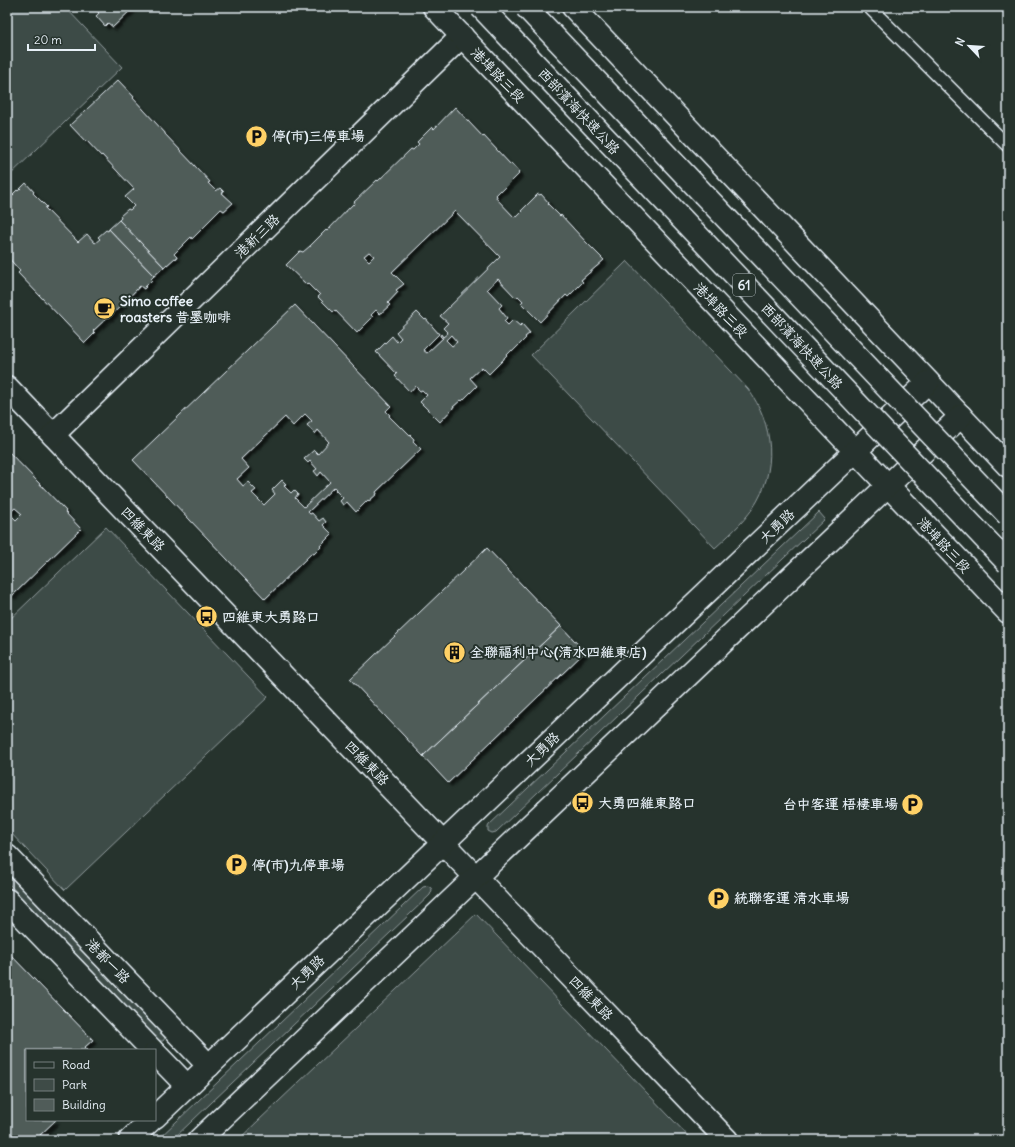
<svg xmlns="http://www.w3.org/2000/svg" width="1015" height="1147" font-family="Delius,'LXGW WenKai TC',sans-serif">
<style>
.green{fill:#3e4b47;stroke:#939ea0}
.building{fill:#505c59;stroke:#e8f1f8;fill-rule:evenodd;filter:url(#shadow)}
.lines{fill:none;stroke-linecap:round;stroke-linejoin:round}
.lane-casing{stroke:#e8f1f8;stroke-width:15}
.street-casing{stroke:#e8f1f8;stroke-width:25}
.secondary-casing{stroke:#e8f1f8;stroke-width:25}
.lane{stroke:#26332d;stroke-width:12}
.street{stroke:#26332d;stroke-width:22}
.secondary{stroke:#26332d;stroke-width:22}
.highway-bridge-casing{stroke:#e8f1f8;stroke-width:25;stroke-linecap:butt}
.highway-bridge{stroke:#26332d;stroke-width:22}
.labels{text-anchor:middle;stroke-width:4;stroke-linejoin:round;paint-order:stroke}
.shield{fill:#26332d;stroke:#aeb8bb;stroke-width:1}
.shield-label{font-size:13px;font-weight:bold;fill:#e8f1f8}
.street-label{font-size:14px;fill:#e8f1f8;stroke:#26332d}
.poi-label{font-size:14px;font-weight:bold;fill:#e8f1f8;stroke:#26332d;text-anchor:start}
</style>
<defs>
<filter id="shadow"><feDropShadow dx="3.5" dy="3.5" stdDeviation="1" flood-color="#0009"/></filter>
</defs>
<rect width="100%" height="100%" fill="#26332d"/>
<filter id="ink" filterUnits="userSpaceOnUse"><feTurbulence type="fractalNoise" baseFrequency=".025" numOctaves="2"/><feDisplacementMap in="SourceGraphic" scale="8" xChannelSelector="R" yChannelSelector="G"/><feConvolveMatrix kernelMatrix="1 2 1 2 8 2 1 2 1" color-interpolation-filters="sRGB"/></filter>
<g filter="url(#ink)">
<g class="green">
<path d="M7,7H65L122,67L7,178Z"/>
<path d="M627,261L748,389C774,424 778,471 753,508C742,524 728,536 715,548L531,355Z"/>
<path d="M819,512L825,519L496,832L492,833L488,831V827L489,825Z"/>
<path d="M106,527L268,697L65,890L7,829V622Z"/>
<path d="M7,873L164,1036L165,1038L163,1041H159L7,882Z"/>
<path d="M428,886L431,888L432,890L430,895L172,1140H157L423,887Z"/>
<path d="M476,914L692,1140H238Z"/>
</g>
<g class="building">
<path d="M93,7H134L113,27L108,23L105,26L96,16L99,13Z"/>
<path d="M118,80L134,97L133,98L165,133V134L210,182L208,183L216,191L220,188L224,192L222,193L233,203L224,211L221,209L207,223H208L192,239L191,237L174,254L177,257L176,259L175,258L167,265V264L164,267L119,220L121,218L120,216L128,209L130,210L134,206L125,197L134,189L102,155L101,156L87,141L86,142L70,125Z"/>
<path d="M455,107L483,137L484,136L510,164L511,163L519,172L518,173L519,174L502,191L501,190L496,195L497,196L496,198L514,217L516,216L517,217L522,212L521,211L538,194L540,195L541,194L549,203L548,204L560,216L561,215L585,241L604,260L581,280L583,282L568,297L566,295L540,322L521,303L523,301L518,296L516,298L498,279L487,289L502,305L499,308L507,318L504,321L508,325L513,320L520,326L522,324L530,333L525,337L526,338L513,351L512,350L504,358V359L489,374L482,367L470,378L477,386L462,401L461,400L453,407V408L440,422L420,402L427,395L422,390L420,391L415,386L410,392L395,376L397,374L376,352L392,336L397,342L401,338L396,332L417,312L425,320L426,319L439,334L423,350L427,353L443,338H442L440,336L441,334L443,337L448,333L443,328L448,323L440,316L500,257L455,211L392,272L404,284L396,290L398,292L388,303L390,305L380,314L376,310L371,315L373,317L357,333L335,310L333,312L318,297L320,295L315,290V291L307,283L306,284L286,265L300,251L303,252L310,246H311H310L326,230L327,231L353,204L354,205L355,204L354,202L377,180L378,181L411,149L413,150L419,144L417,142L432,127L434,129ZM369,252L374,256L369,261L364,256ZM451,335L457,342L452,346L446,340Z"/>
<path d="M26,183L34,192L33,193L47,207L45,208L78,242L87,234L95,243L100,239L98,237L106,230L108,231L109,229L154,276L151,279L152,280L145,287H146L144,289L140,286L109,318L108,317L93,331L95,333L85,343L18,273L20,271L7,256V201L14,194H13L17,190L18,191Z"/>
<path d="M119,220L164,267L154,276L109,229Z"/>
<path d="M295,305L391,406L386,411L390,415L389,416L401,428L402,427L414,439L413,441L421,449L376,492L377,494L369,501L368,500L356,512L347,502L343,505L340,501L343,498L335,490L336,489L334,487L308,512L310,514L312,513L319,521L323,518L326,522L323,525L332,534L320,546L321,547L314,554L312,553L265,599L133,460ZM305,414L312,421L307,425L315,434L318,430L329,442L318,454L314,450L304,459L308,463L310,461L317,469L314,471L318,476L321,472L330,482L304,507L295,498L298,494L294,490L291,493L284,486L286,484L282,480L272,490L275,494L264,505L252,493L256,490L248,482L243,486L237,479L249,468L241,459L285,417L293,426Z"/>
<path d="M7,450L66,511L65,512L81,529L12,596L7,591ZM15,508L22,514L16,520L9,513Z"/>
<path d="M487,548L561,626L423,756L350,679Z"/>
<path d="M561,626L585,652L448,783L423,756Z"/>
<path d="M7,951L93,1040L85,1047L88,1050H27V1120H56L40,1135L43,1137L40,1140H7Z"/>
</g>
<g class="lines">
<defs>
<path id="lane" d="M869,7L1008,146"/>
<g id="street">
<path d="M7,387L727,1140"/>
<path d="M53,435L462,36"/>
<path d="M7,856L209,1066"/>
<path d="M7,900L152,1050"/>
<path d="M155,1053L187,1086"/>
</g>
<g id="secondary">
<path d="M434,7L1008,612"/>
<path d="M573,7L1008,466"/>
<path d="M155,1117L928,382"/>
<path d="M130,1140L151,1120"/>
<path d="M199,1140L961,416"/>
</g>
</defs>
<use href="#lane" class="lane-casing"/>
<use href="#street" class="street-casing"/>
<use href="#secondary" class="secondary-casing"/>
<use href="#lane" class="lane"/>
<use href="#street" class="street"/>
<use href="#secondary" class="secondary"/>
<defs>
<g id="highway-bridge">
<path d="M481,7L1008,563"/>
<path d="M526,7L1008,515"/>
</g>
</defs>
<use href="#highway-bridge" class="highway-bridge-casing"/>
<use href="#highway-bridge" class="highway-bridge"/>
</g>
</g>
<defs>
<symbol id="parking-disc" viewBox="-11 -11 22 22"><circle r="9.5" fill="#ffd166" stroke="#26332d"/><path d="M-3.5-5.5H1a3.5 3.5 0 0 1 0 7H-1V5.5H-3.5ZM-1-3.4V-.6H.8a1.4 1.4 0 0 0 0-2.8Z" fill="#111"/></symbol>
<symbol id="cafe-disc" viewBox="-11 -11 22 22"><circle r="9.5" fill="#ffd166" stroke="#26332d"/><path d="M-5.5-4.5H6V0H3Q3 3.5 0 3.5H-2.5Q-5.5 3.5-5.5 0ZM3-3.2v2h1.7v-2ZM-6 4.5H4V6H-6Z" fill="#111"/></symbol>
<symbol id="bus-disc" viewBox="-11 -11 22 22"><circle r="9.5" fill="#ffd166" stroke="#26332d"/><path d="M-5-6H5V4H4V6H2V4H-2V6H-4V4H-5ZM-3.5-4V0h7V-4ZM-3.5 1.2v1.5H-2V1.2ZM2 1.2v1.5H3.5V1.2Z" fill="#111"/></symbol>
<symbol id="building-disc" viewBox="-11 -11 22 22"><circle r="9.5" fill="#ffd166" stroke="#26332d"/><path d="M-4-6H4V6H1V3H-1V6H-4ZM-2.5-4.3h1.7v1.8h-1.7ZM.8-4.3h1.7v1.8H.8ZM-2.5-1h1.7V.8h-1.7ZM.8-1h1.7V.8H.8Z" fill="#111"/></symbol>
</defs>
<g fill-rule="evenodd">
<use href="#parking-disc" x="244" y="124" width="25" height="25"/>
<use href="#cafe-disc" x="92" y="296" width="25" height="25"/>
<use href="#bus-disc" x="194" y="604" width="25" height="25"/>
<use href="#building-disc" x="442" y="640" width="25" height="25"/>
<use href="#bus-disc" x="570" y="790" width="25" height="25"/>
<use href="#parking-disc" x="900" y="792" width="25" height="25"/>
<use href="#parking-disc" x="224" y="852" width="25" height="25"/>
<use href="#parking-disc" x="706" y="886" width="25" height="25"/>
</g>
<g class="labels">
<rect class="shield" x="733" y="274" width="22" height="22" rx="3"/>
<g class="shield-label">
<text x="744" y="290">61</text>
</g>
<g class="street-label">
<text transform="translate(498 75) rotate(46)" y="5">港埠路三段</text>
<text transform="translate(579 111) rotate(47)" y="5">西部濱海快速公路</text>
<text transform="translate(257 236) rotate(-44)" y="5">港新三路</text>
<text transform="translate(721 310) rotate(46)" y="5">港埠路三段</text>
<text transform="translate(802 346) rotate(47)" y="5">西部濱海快速公路</text>
<text transform="translate(777 526) rotate(-44)" y="5">大勇路</text>
<text transform="translate(143 529) rotate(46)" y="5">四維東路</text>
<text transform="translate(944 545) rotate(47)" y="5">港埠路三段</text>
<text transform="translate(542 749) rotate(-44)" y="5">大勇路</text>
<text transform="translate(367 763) rotate(46)" y="5">四維東路</text>
<text transform="translate(108 961) rotate(46)" y="5">港都一路</text>
<text transform="translate(307 972) rotate(-44)" y="5">大勇路</text>
<text transform="translate(591 998) rotate(46)" y="5">四維東路</text>
</g>
<g class="poi-label">
<text x="272" y="141">停(市)三停車場</text>
<text x="120" y="306">Simo coffee<tspan x="120" dy="16">roasters 昔墨咖啡</tspan></text>
<text x="222" y="622">四維東大勇路口</text>
<text x="470" y="657">全聯福利中心(清水四維東店)</text>
<text x="598" y="808">大勇四維東路口</text>
<text x="898" y="809" text-anchor="end">台中客運 梧棲車場</text>
<text x="252" y="870">停(市)九停車場</text>
<text x="734" y="903">統聯客運 清水車場</text>
</g>
</g>
<rect width="1015" height="1147" fill="none" stroke="#26332d" stroke-width="24"/>
<rect x="12" y="12" width="991" height="1123" fill="none" stroke="#e8f1f8" stroke-width="1.5" filter="url(#ink)"/>
<rect x="26" y="1049" width="130" height="72" fill="#26332d" stroke="#747f7e"/>
<rect x="34" y="1062" width="20" height="6" fill="#26332d" stroke="#747f7e"/>
<text x="62" y="1069" font-size="12" fill="#e8f1f8">Road</text>
<rect x="34" y="1079" width="20" height="12" fill="#3e4b47" stroke="#747f7e"/>
<text x="62" y="1089" font-size="12" fill="#e8f1f8">Park</text>
<rect x="34" y="1099" width="20" height="12" fill="#505c59" stroke="#747f7e"/>
<text x="62" y="1109" font-size="12" fill="#e8f1f8">Building</text>
<g transform="translate(969 46) rotate(295)" stroke="#26332d" stroke-width="3" paint-order="stroke">
<path d="M0-3L7 15L0 10L-7 15Z" fill="#e8f1f8"/>
<text y="-6" font-size="11" font-weight="bold" text-anchor="middle" fill="#e8f1f8">N</text>
</g>
<path d="M28 44v6h67v-6" fill="none" stroke="#e8f1f8" stroke-width="2"/>
<text x="34" y="44" font-size="12" fill="#e8f1f8" stroke="#26332d" stroke-width="3" paint-order="stroke">20 m</text>
</svg>
